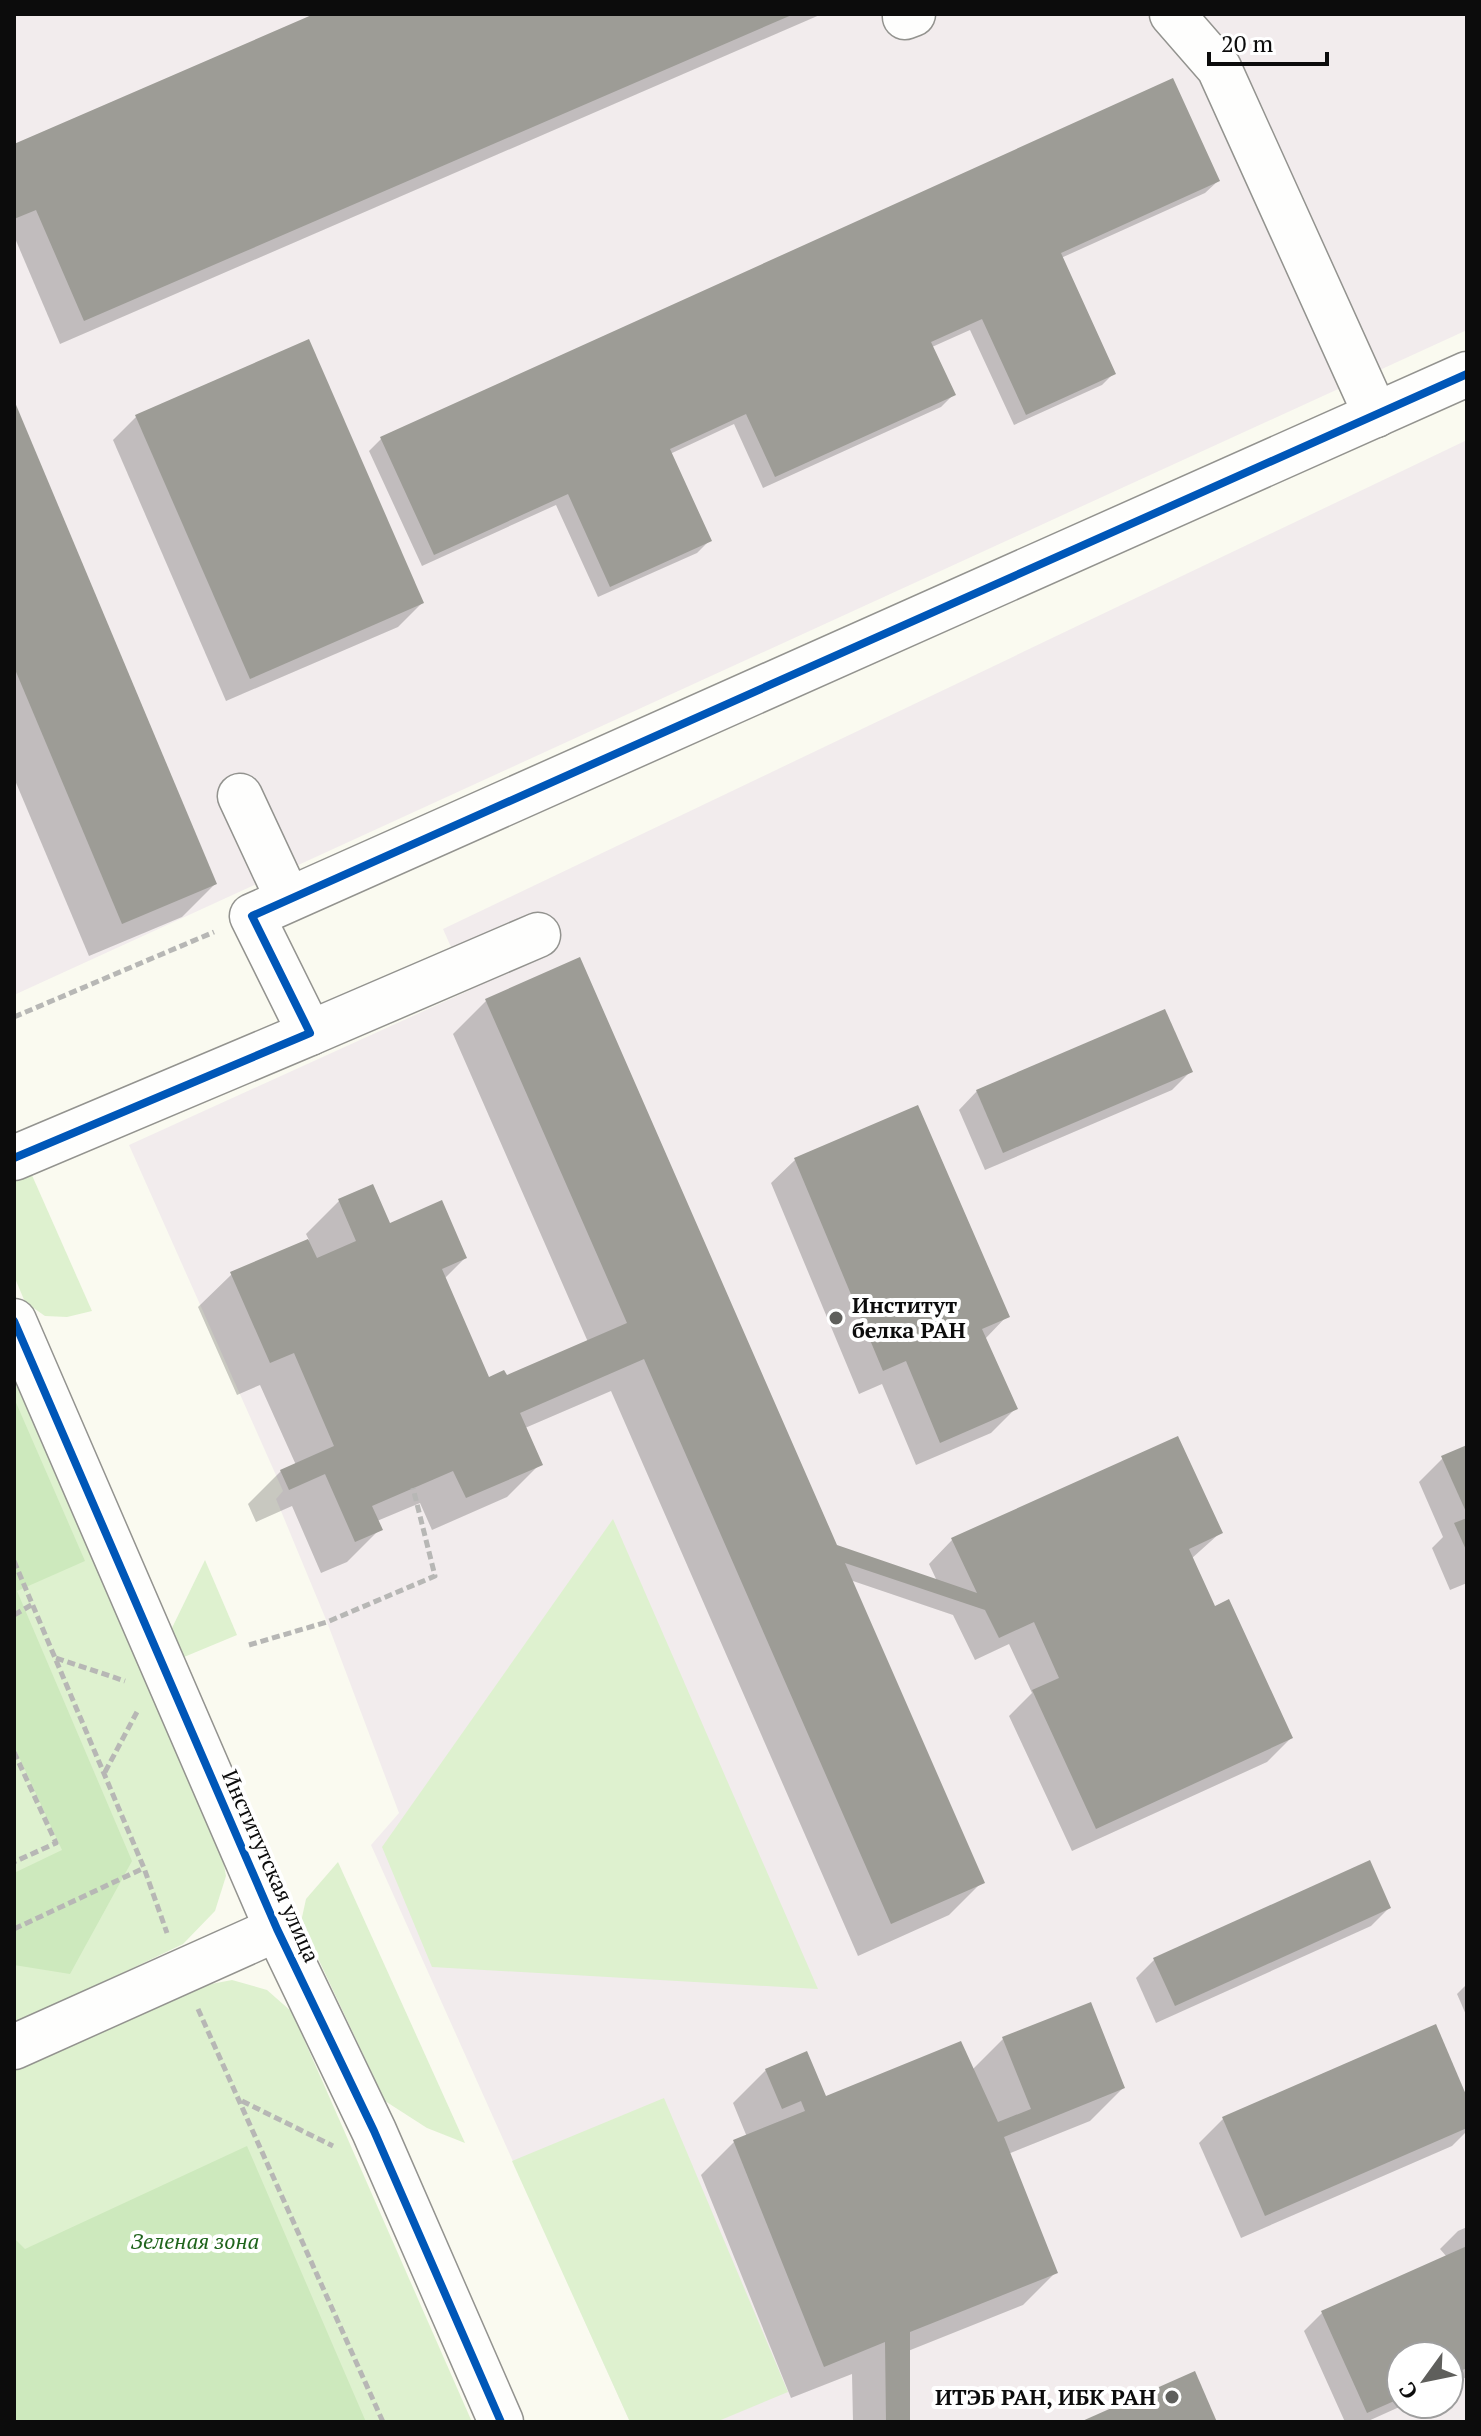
<svg xmlns="http://www.w3.org/2000/svg" width="1481" height="2436" font-family="'PT Serif',serif">
<style>
.industrial{fill:#f2eced;fill-rule:evenodd}
.green{fill:#def1cf}
.forest{fill:#cde9bd}
.shadow{fill:#0003}
.building{fill:#9d9c96}
.lines{fill:none;stroke-linecap:round;stroke-linejoin:round}
.minor-casing{stroke:#93938f;stroke-width:47}
.path{stroke:#b7b7b5;stroke-width:5;stroke-dasharray:8 4;stroke-linecap:butt}
.minor{stroke:#fefefd;stroke-width:44}
.cycleway-casing{stroke:#fff;stroke-width:13}
.cycleway{stroke:#0057b8;stroke-width:8}
.poi-dot{fill:#5f5f5c;stroke:#fff;stroke-width:3}
.labels{text-anchor:middle;stroke-width:8;stroke-linejoin:round;paint-order:stroke}
.poi-label{font-size:22px;font-weight:bold;fill:#0c0c0c;stroke:#fff;text-anchor:start}
.street-label{font-size:22px;fill:#0c0c0c;stroke:#fff}
.park-label{font-size:22px;font-style:italic;fill:#1f641c;stroke:#fff}
</style>
<rect width="100%" height="100%" fill="#fafaf0"/>
<g class="industrial">
<path d="M14,14H1467V330L14,995Z"/>
<path d="M1467,440V2422H630L371,1845L399,1813L327,1622L276,1499L283,1491L129,1145L470,990L443,929ZM1401,2356H1449V2404H1401Z"/>
</g>
<g class="green">
<path d="M27,1164L92,1311L67,1317L45,1316L25,1302L14,1276V1171Z"/>
<path d="M14,1370L218,1833L226,1876L215,1911L183,1944L14,2025Z"/>
<path d="M613,1519L818,1989L432,1967L382,1847Z"/>
<path d="M205,1560L237,1635L184,1657L171,1630Z"/>
<path d="M338,1862L465,2143L427,2128L385,2101L301,1922L306,1899Z"/>
<path d="M232,1980L267,1990L292,2012L472,2422H14V2068L201,1986Z"/>
<path d="M664,2098L788,2392L716,2422H630L512,2161Z"/>
</g>
<g class="forest">
<path d="M14,1398L85,1561L17,1591L132,1861L70,1974L14,1965V1873L62,1850L14,1746Z"/>
<path d="M247,2146L366,2422H14V2238L25,2249Z"/>
</g>
<g class="shadow">
<path d="M319,14H822L60,344L14,236V146Z"/>
<path d="M1218,181L1205,193L1061,258L1114,373L1102,385L1014,425L970,330L932,347L953,395L941,407L763,488L734,424L670,454L709,541L697,553L598,597L556,505L422,566L369,451L381,439Z"/>
<path d="M14,405L215,884L182,917L89,956L14,778Z"/>
<path d="M136,417L422,603L398,627L226,701L113,440Z"/>
<path d="M486,1001L836,1548L937,1581L929,1564L952,1540L1220,1533L1191,1559L1214,1608L1291,1738L1267,1762L1072,1851L1009,1716L1032,1693L1009,1644L975,1660L953,1615L850,1580L982,1882L949,1915L858,1956L611,1391L525,1428L540,1464L507,1497L432,1530L420,1503L377,1521L380,1529L347,1562L321,1573L292,1506L256,1522L248,1504L281,1471L296,1465L260,1385L237,1395L198,1307L232,1274L309,1240L306,1234L339,1201L465,1258L444,1279L488,1379L506,1378L588,1342L453,1034Z"/>
<path d="M1190,1072L1172,1090L985,1170L959,1110L977,1091Z"/>
<path d="M795,1160L1007,1316L985,1339L1015,1409L991,1433L916,1465L882,1384L859,1394L771,1183Z"/>
<path d="M1467,1447V1583L1450,1590L1432,1548L1443,1537L1419,1482L1443,1458Z"/>
<path d="M1389,1908L1371,1926L1156,2023L1136,1978L1154,1960Z"/>
<path d="M1467,1984V2017L1457,1994Z"/>
<path d="M1003,2039L1123,2088L1090,2121L1008,2154L1056,2272L1023,2305L908,2351V2422H853L852,2374L791,2398L701,2175L734,2142L747,2137L733,2103L766,2070L825,2099L972,2070Z"/>
<path d="M1467,2102V2131L1452,2146L1241,2238L1199,2143L1223,2119Z"/>
<path d="M1467,2227V2377L1449,2385V2356H1401V2404H1406L1366,2422H1345L1304,2331L1322,2313L1447,2257L1440,2249L1458,2231Z"/>
</g>
<g class="building">
<path d="M314,14H794L84,321L36,210L14,219V144Z"/>
<path d="M1173,78L1220,181L1061,253L1116,374L1026,415L982,319L931,342L956,395L775,477L746,414L670,449L712,541L610,587L568,494L434,555L380,437Z"/>
<path d="M309,339L424,603L250,679L135,415Z"/>
<path d="M14,400L217,884L122,924L14,667Z"/>
<path d="M580,957L837,1545L977,1593L951,1538L1178,1436L1223,1533L1189,1549L1215,1606L1229,1599L1293,1738L1096,1829L1032,1690L1059,1678L1034,1622L999,1638L985,1610L845,1563L985,1883L891,1924L644,1359L520,1413L543,1465L466,1498L453,1471L372,1506L383,1530L355,1542L325,1474L289,1490L280,1470L334,1446L294,1353L270,1363L230,1272L308,1239L317,1258L356,1241L338,1199L373,1184L390,1223L442,1200L467,1258L442,1269L489,1377L504,1370L507,1375L627,1323L485,999Z"/>
<path d="M1165,1009L1193,1072L1003,1153L976,1090Z"/>
<path d="M918,1105L1010,1317L982,1329L1018,1409L940,1443L906,1361L883,1371L794,1158Z"/>
<path d="M1467,1445V1514L1441,1456Z"/>
<path d="M1467,1518V1552L1454,1523Z"/>
<path d="M1370,1860L1391,1908L1175,2006L1153,1958Z"/>
<path d="M1091,2002L1125,2088L1004,2137L1058,2273L910,2332V2422H886L885,2342L824,2367L733,2140L805,2111L801,2101L782,2109L765,2069L807,2051L826,2096L961,2041L998,2122L1031,2109L1002,2037Z"/>
<path d="M1436,2024L1467,2097V2128L1265,2216L1222,2117Z"/>
<path d="M1467,2246V2368L1449,2376V2356H1401V2398L1367,2413L1321,2311Z"/>
<path d="M1195,2371L1217,2422H1080Z"/>
</g>
<g class="lines">
<defs>
<g id="minor">
<path d="M1172,14L1219,68L1376,415"/>
<path d="M905,17L913,14"/>
<path d="M240,796L288,899"/>
<path d="M310,1033L538,935"/>
<path d="M14,1158L310,1033L252,916L1467,374"/>
<path d="M14,1321L277,1929L374,2131L501,2422"/>
<path d="M14,2047L277,1929"/>
</g>
</defs>
<use href="#minor" class="minor-casing"/>
<g class="path">
<path d="M14,1017L214,932"/>
<path d="M14,1561L144,1868L167,1933"/>
<path d="M14,1615L33,1604"/>
<path d="M249,1645L327,1622L435,1576L413,1488"/>
<path d="M56,1658L125,1681"/>
<path d="M14,1752L56,1843L14,1862"/>
<path d="M105,1772L138,1710"/>
<path d="M14,1929L144,1868"/>
<path d="M198,2009L383,2422"/>
<path d="M242,2101L333,2146"/>
</g>
<use href="#minor" class="minor"/>
<defs>
<g id="cycleway">
<path d="M14,1158L310,1033L252,916L1467,374"/>
<path d="M14,1321L277,1929L374,2131L501,2422"/>
</g>
</defs>
<use href="#cycleway" class="cycleway-casing"/>
<use href="#cycleway" class="cycleway"/>
</g>
<g class="poi-dot">
<circle cx="836" cy="1318" r="8"/>
<circle cx="1172" cy="2397" r="8"/>
</g>
<g class="labels">
<g class="poi-label">
<text x="852" y="1313">Институт<tspan x="852" dy="25">белка РАН</tspan></text>
<text x="1156" y="2405" text-anchor="end">ИТЭБ РАН, ИБК РАН</text>
</g>
<g class="street-label">
<text transform="translate(271 1866) rotate(66)" y="8">Институтская улица</text>
</g>
<g class="park-label">
<text x="195" y="2249">Зеленая зона</text>
</g>
</g>
<rect width="1481" height="2436" fill="none" stroke="#0c0c0c" stroke-width="32"/>
<g transform="translate(1425 2380) rotate(237)"><circle r="38" fill="#ffffff" stroke="#9e9e9e" stroke-width="2"/>
<path d="M0-6L14 30L0 20L-14 30Z" fill="#5f5f5c"/>
<text y="-12" font-size="22" font-weight="bold" text-anchor="middle" fill="#0c0c0c">С</text>
</g>
<path d="M1209 52v12h118v-12" fill="none" stroke="#0c0c0c" stroke-width="4"/>
<text x="1221" y="52" font-size="24" fill="#0c0c0c" stroke="#ffffff" stroke-width="6" paint-order="stroke">20 m</text>
</svg>
